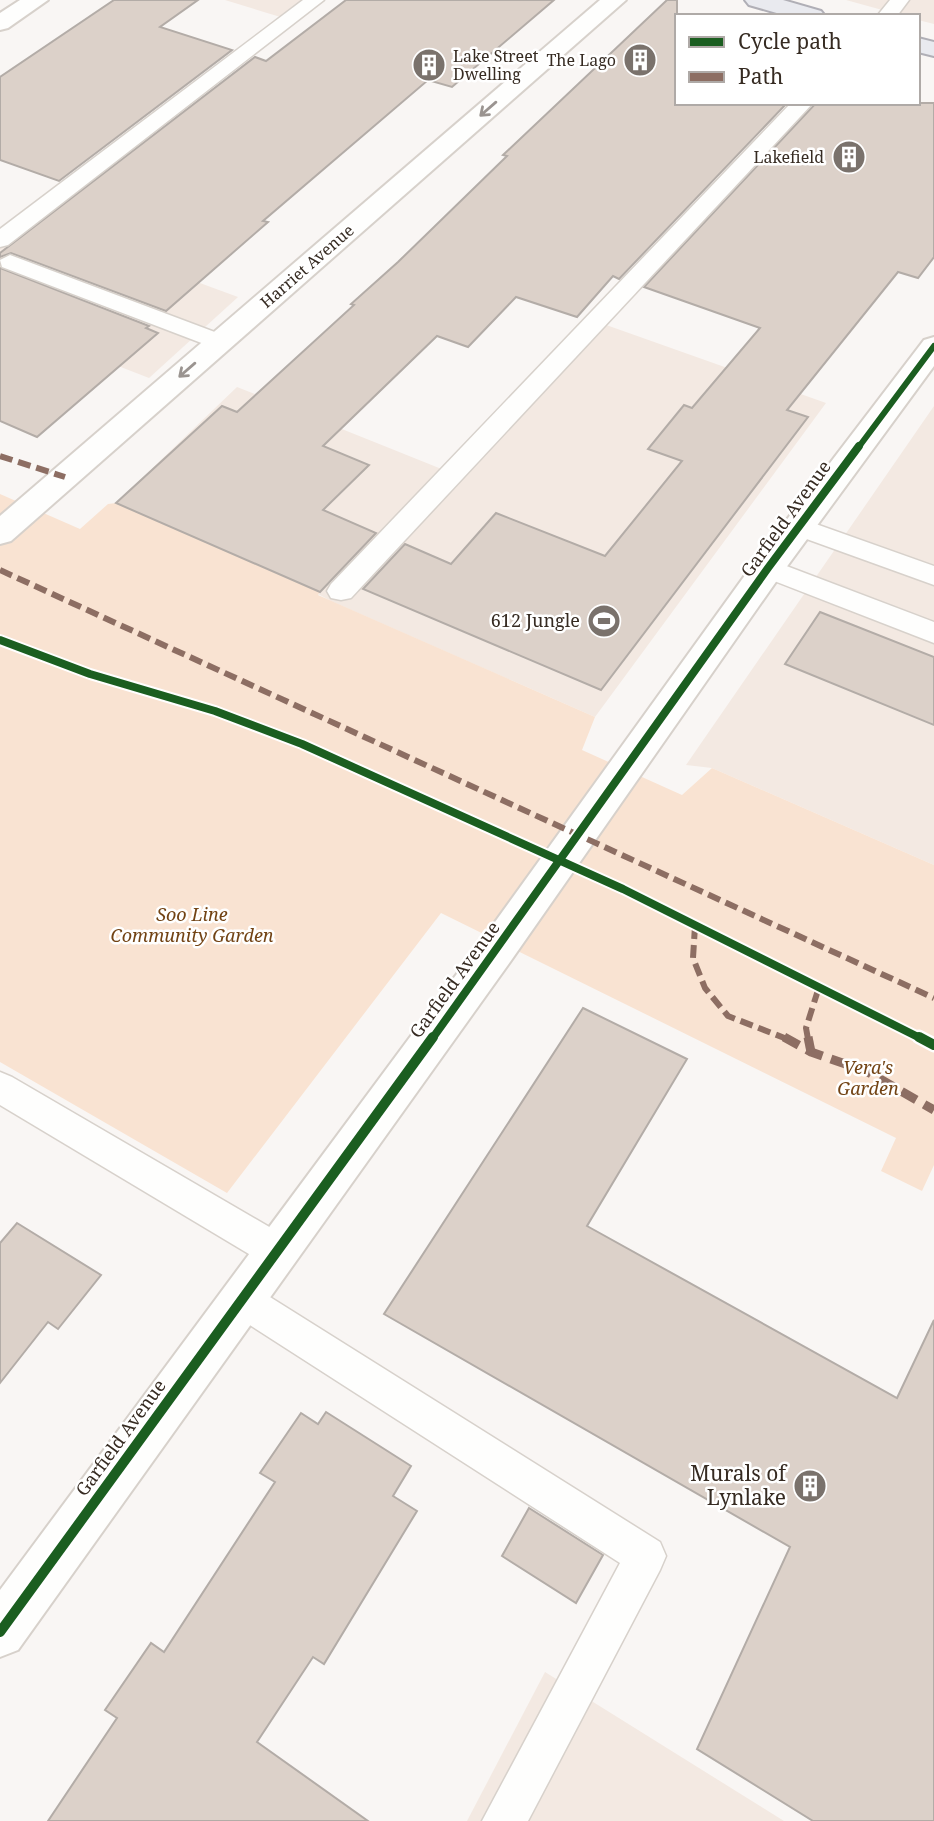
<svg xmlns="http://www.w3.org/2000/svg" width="934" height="1821" font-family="'Noto Serif',serif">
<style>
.built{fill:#f3e9e2}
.green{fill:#f9e3d2}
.building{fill:#dcd1c9;stroke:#b3aca7;stroke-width:2}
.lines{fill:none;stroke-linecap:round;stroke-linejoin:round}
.service-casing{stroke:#d7d1cb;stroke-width:3}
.minor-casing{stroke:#d7d1cb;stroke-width:4}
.primary-casing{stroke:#b0afb6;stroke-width:4}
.service{fill:#fefefd;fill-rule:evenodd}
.minor{fill:#fefefd;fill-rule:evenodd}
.primary{fill:#e9eaef;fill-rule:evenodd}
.quiet-far1{stroke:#8d6e63;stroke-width:6;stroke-dasharray:13 6;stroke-linecap:butt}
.quiet{stroke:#8d6e63;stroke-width:9;stroke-dasharray:17 9;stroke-linecap:butt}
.cycleway-far2-casing{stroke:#fff;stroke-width:9}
.cycleway-far1-casing{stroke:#fff;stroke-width:12}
.cycleway-casing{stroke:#fff;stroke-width:15}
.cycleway-far2{stroke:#1b5e20;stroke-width:6}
.cycleway-far1{stroke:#1b5e20;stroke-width:8}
.cycleway{stroke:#1b5e20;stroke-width:10}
.oneway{stroke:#9a9490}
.labels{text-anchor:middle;stroke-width:5;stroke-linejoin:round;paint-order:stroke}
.far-poi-label{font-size:16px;fill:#362b22;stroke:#fff;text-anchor:end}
.far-street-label{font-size:16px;fill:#362b22;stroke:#fff}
.street-label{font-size:18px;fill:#362b22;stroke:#fff}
.poi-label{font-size:18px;fill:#362b22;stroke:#fff;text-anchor:end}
.park-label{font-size:18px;font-style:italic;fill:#724314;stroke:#fff}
.near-poi-label{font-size:21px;fill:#362b22;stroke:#fff;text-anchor:end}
</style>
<rect width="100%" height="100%" fill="#f9f6f4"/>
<g class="built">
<path d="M225,0H314L287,19Z"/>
<path d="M846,0H934V24L918,20V16H904Z"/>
<path d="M23,218L238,297L149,378L0,320V236Z"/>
<path d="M595,321L826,403L595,717L331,601L318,594L320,591L116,503L237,387L454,474Z"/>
<path d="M934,406V865L712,768L686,765Z"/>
<path d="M545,1672L784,1821H467Z"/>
</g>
<path class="green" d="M0,494L80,529L108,504L116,503L320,592L318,595L595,717L582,750L682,795L712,768L934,865V1165L922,1191L881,1171L896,1138L441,913L227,1193L0,1062Z"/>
<g class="building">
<path d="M114,0H198L160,27L232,50L59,181L0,160V77Z"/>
<path d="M346,0H554L452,87L428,80L263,221L268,222L166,311L11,253L0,257V253L255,57L266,61Z"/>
<path d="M667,0H677V103H787L619,279L613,276L577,317L516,297L468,347L437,336L323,446L369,465L323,510L376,533L320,592L116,503L222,406L237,412L354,305L351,304L398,262L507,156L503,155Z"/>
<path d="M816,103H934V257L918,278L898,272L787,410L808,417L601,690L363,589L405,544L451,564L496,513L605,556L682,461L648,449L684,405L692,408L760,328L644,287Z"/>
<path d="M0,268L149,326L146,328L158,333L37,437L0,421Z"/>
<path d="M820,612L934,657V725L785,664Z"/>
<path d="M583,1008L687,1059L587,1226L897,1398L934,1320V1821H813L697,1749L790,1547L384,1314Z"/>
<path d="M17,1223L101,1275L58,1329L48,1322L0,1383V1243Z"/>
<path d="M326,1412L411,1466L393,1496L417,1511L324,1664L313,1657L257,1742L368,1821H48L117,1718L105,1710L151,1643L164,1652L275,1482L260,1473L301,1413L318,1424Z"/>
<path d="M529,1508L603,1555L576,1603L502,1556Z"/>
</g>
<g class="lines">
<defs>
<g id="service">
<path d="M303,0H324L8,245L0,247V229Z"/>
<path d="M890,0H909L897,16H877Z"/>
<path d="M791,103H813L351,598L341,600L331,598L327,591L331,584Z"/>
<path d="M10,255L228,337L232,342L228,347L220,349L212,347L2,267L0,260Z"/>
<path d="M799,518L934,566V585L790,533L786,527L790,521Z"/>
<path d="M768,559L934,622V643L759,575L755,568L759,561Z"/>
<path d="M0,1072L12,1077L290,1239L295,1251L290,1263L277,1268L264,1263L0,1105Z"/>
<path d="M241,1282L254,1287L660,1542L666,1556L660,1570L528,1821H482L620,1563L228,1311L223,1299L228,1287Z"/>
</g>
<g id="minor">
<path d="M20,0H48L8,28L0,30V13Z"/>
<path d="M600,0H626L11,541L0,544V516Z"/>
<path d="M934,337V366L780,576L510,962L18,1650L0,1657V1590L482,940L756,560L924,340Z"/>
</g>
<g id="primary">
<path d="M745,0H783L821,11L825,16H787L749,5Z"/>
<path d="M918,38L934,42V56L918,52Z"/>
</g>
</defs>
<use href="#service" class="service-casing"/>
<use href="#minor" class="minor-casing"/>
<use href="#primary" class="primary-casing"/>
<use href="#service" class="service"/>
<use href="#minor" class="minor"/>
<use href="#primary" class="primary"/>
<g class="quiet-far1">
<path d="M0,456L65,477"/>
<path d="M0,570L934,998"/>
<path d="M695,926L693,958L705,988L728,1016L787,1039"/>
<path d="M808,1039L806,1028L819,987"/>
</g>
<g class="quiet">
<path d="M784,1037L811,1052L868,1072L934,1110"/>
<path d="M808,1037L811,1052"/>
</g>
<defs>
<path id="cycleway-far2" d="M858,448L934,346"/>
<g id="cycleway-far1">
<path d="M0,640L90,674L215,711L302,744L623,889L922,1039"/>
<path d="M432,1039L768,568L859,446"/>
</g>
<g id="cycleway">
<path d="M919,1037L934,1045"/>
<path d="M0,1632L433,1037"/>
</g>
</defs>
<use href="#cycleway-far2" class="cycleway-far2-casing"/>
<use href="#cycleway-far1" class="cycleway-far1-casing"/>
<use href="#cycleway" class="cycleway-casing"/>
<use href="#cycleway-far2" class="cycleway-far2"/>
<use href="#cycleway-far1" class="cycleway-far1"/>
<use href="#cycleway" class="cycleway"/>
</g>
<defs><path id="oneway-shaft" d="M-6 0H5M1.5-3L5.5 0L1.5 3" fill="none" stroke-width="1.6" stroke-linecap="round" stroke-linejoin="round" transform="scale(1.75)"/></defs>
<g class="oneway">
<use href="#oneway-shaft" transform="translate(488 109) rotate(139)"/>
<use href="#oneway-shaft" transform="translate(187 370) rotate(139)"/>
</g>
<defs>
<symbol id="building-disc" viewBox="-11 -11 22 22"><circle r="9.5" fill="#7a726c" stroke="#fff"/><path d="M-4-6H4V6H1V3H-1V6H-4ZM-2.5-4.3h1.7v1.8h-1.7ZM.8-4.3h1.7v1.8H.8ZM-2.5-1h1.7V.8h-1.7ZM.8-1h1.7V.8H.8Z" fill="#fff"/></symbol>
<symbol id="stadium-disc" viewBox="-11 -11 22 22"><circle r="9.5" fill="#7a726c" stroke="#fff"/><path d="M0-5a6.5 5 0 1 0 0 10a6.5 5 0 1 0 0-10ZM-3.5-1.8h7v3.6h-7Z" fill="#fff"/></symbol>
</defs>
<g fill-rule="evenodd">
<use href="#building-disc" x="621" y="41" width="38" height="38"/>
<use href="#building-disc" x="410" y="46" width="38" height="38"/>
<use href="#building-disc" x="830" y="138" width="38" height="38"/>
<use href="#stadium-disc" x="585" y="602" width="38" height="38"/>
<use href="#building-disc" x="791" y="1467" width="38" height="38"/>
</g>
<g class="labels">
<g class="far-poi-label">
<text x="453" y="62" text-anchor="start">Lake Street<tspan x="453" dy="18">Dwelling</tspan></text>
<text x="616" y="66">The Lago</text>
<text x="824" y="163">Lakefield</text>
</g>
<g class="far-street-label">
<text transform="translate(307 266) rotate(-41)" y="6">Harriet Avenue</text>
</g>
<g class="street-label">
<text transform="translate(786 519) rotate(-54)" y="6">Garfield Avenue</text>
<text transform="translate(455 980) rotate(-54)" y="6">Garfield Avenue</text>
<text transform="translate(121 1438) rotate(-54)" y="6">Garfield Avenue</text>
</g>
<g class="poi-label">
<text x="580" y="627">612 Jungle</text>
</g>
<g class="park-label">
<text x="192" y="921">Soo Line<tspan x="192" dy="21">Community Garden</tspan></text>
<text x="868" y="1074">Vera's<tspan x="868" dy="21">Garden</tspan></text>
</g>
<g class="near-poi-label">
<text x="786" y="1481">Murals of<tspan x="786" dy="24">Lynlake</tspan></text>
</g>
</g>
<rect x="675" y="14" width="245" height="91" fill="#ffffff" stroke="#afaaa7" stroke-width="2"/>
<rect x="689" y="37" width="35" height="10" fill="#1b5e20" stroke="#afaaa7" stroke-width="2"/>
<text x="738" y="49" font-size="21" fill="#362b22">Cycle path</text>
<rect x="689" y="72" width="35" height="10" fill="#8d6e63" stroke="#afaaa7" stroke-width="2"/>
<text x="738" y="84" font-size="21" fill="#362b22">Path</text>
</svg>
